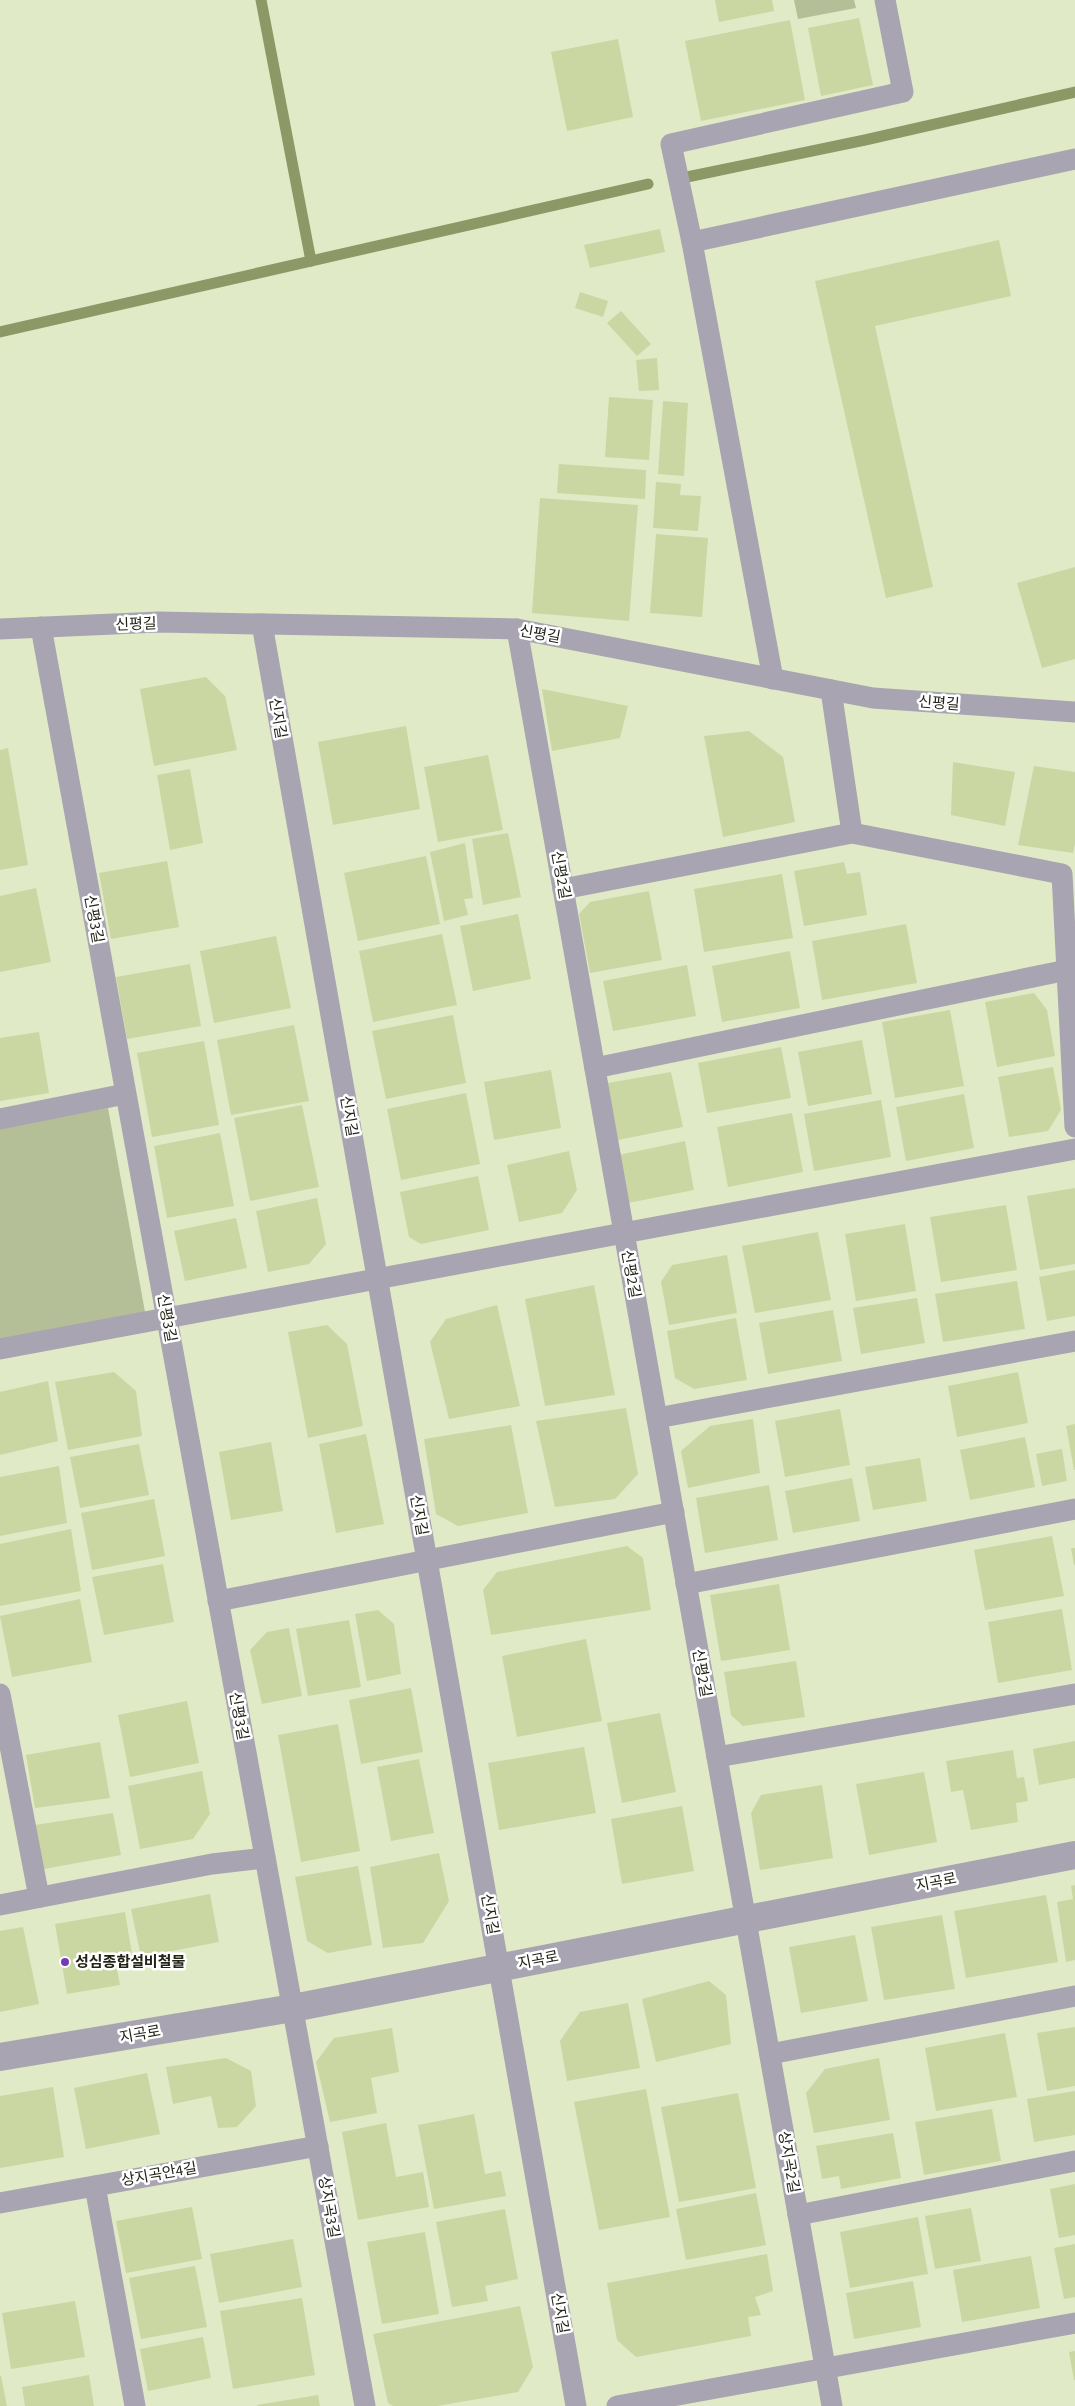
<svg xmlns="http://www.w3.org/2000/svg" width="1075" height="2406" font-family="'Source Sans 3','Noto Sans KR',sans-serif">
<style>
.green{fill:#b4be97}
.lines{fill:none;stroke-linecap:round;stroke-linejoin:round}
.stream{stroke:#8c9865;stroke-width:11}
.building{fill:#cad7a2}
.service{stroke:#a9a4b2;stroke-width:21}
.tertiary{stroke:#a9a4b2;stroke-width:28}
.poi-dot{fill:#743cb3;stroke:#fff;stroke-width:2}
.labels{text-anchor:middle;stroke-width:5;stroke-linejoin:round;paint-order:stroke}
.street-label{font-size:15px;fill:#212417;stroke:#fff}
.poi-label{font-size:15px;font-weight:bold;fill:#212417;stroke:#fff;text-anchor:start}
</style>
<rect width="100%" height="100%" fill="#e0eac6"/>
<g class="green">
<path d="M794,0H854L856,8L798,19Z"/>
<path d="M108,1108L145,1312L0,1340V1128Z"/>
</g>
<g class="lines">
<g class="stream">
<path d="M261,0L311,261"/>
<path d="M687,177L865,140L1075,92"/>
<path d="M0,332L648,184"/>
</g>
</g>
<g class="building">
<path d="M715,0H772L774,11L719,22Z"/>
<path d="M859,18L873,85L821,96L808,28Z"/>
<path d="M790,20L805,100L701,121L685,41Z"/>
<path d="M618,39L633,117L567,131L551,52Z"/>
<path d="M660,229L665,252L590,268L584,245Z"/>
<path d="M999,240L1011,296L875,326L933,587L886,598L815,281Z"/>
<path d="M580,292L608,301L603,317L575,308Z"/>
<path d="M621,311L651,344L637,356L607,323Z"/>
<path d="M657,358L659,390L639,391L636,360Z"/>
<path d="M609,397L653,400L649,460L605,457Z"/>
<path d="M663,401L688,403L684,476L658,474Z"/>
<path d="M559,464L646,470L645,499L557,493Z"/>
<path d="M656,482L681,484L680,495L701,496L698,531L653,528Z"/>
<path d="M540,498L638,505L629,621L532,613Z"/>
<path d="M656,534L708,538L702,617L650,613Z"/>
<path d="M1075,567V659L1042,668L1017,583Z"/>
<path d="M206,677L225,696L237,750L154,766L140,689Z"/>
<path d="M542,689L628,706L620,738L552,751Z"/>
<path d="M406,726L420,809L333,825L318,742Z"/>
<path d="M749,731L783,757L795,822L723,837L704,736Z"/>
<path d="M8,748L28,865L0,870V750Z"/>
<path d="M488,755L503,830L438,842L424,767Z"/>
<path d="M953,762L1015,772L1005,826L951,815Z"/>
<path d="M1034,766L1075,772V844L1073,853L1018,845Z"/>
<path d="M190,769L203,843L170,850L157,775Z"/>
<path d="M508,833L521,897L483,905L472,839Z"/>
<path d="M465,843L473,898L464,899L468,915L444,921L430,852Z"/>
<path d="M426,856L440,924L358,941L344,873Z"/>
<path d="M167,861L179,927L111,939L99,873Z"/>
<path d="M844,862L847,874L860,872L867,915L804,926L794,871Z"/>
<path d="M782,874L793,938L704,952L694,889Z"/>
<path d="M36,888L51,962L0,972V896Z"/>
<path d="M649,891L662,960L590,973L579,914L590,902Z"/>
<path d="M518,914L531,979L473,991L460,926Z"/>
<path d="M906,924L917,983L822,1000L812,941Z"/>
<path d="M442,934L457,1005L373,1022L359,951Z"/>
<path d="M276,936L291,1008L214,1023L200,951Z"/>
<path d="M790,951L800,1008L722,1022L712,966Z"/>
<path d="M190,964L201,1026L127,1039L116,977Z"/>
<path d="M687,965L696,1016L613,1031L603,981Z"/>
<path d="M1034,993L1047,1010L1055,1056L997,1067L985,1002Z"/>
<path d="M950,1010L964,1086L895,1098L882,1022Z"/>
<path d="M453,1015L466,1083L386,1099L372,1031Z"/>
<path d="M294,1025L309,1101L231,1115L217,1040Z"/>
<path d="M39,1032L49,1093L0,1101V1038Z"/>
<path d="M862,1040L872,1094L808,1106L798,1052Z"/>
<path d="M204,1041L219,1125L152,1137L137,1053Z"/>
<path d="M781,1047L791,1098L707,1113L698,1063Z"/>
<path d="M1053,1067L1061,1110L1048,1131L1009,1137L998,1077Z"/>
<path d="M551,1070L561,1128L494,1140L484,1082Z"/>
<path d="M671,1072L683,1127L618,1140L608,1083Z"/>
<path d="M466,1093L480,1164L401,1180L387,1109Z"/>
<path d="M964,1094L974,1148L906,1161L896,1107Z"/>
<path d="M881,1100L891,1157L814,1171L804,1114Z"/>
<path d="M302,1105L319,1187L250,1201L234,1118Z"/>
<path d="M792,1113L803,1172L728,1187L717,1127Z"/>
<path d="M220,1133L234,1206L167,1218L154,1146Z"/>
<path d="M685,1141L694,1190L628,1203L619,1155Z"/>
<path d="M569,1151L577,1190L562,1213L519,1222L507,1165Z"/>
<path d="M478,1176L489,1230L421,1244L409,1237L400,1192Z"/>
<path d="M1075,1188V1264L1040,1270L1027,1196Z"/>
<path d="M317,1198L326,1244L309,1264L268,1272L256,1211Z"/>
<path d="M1006,1205L1017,1270L941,1282L930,1217Z"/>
<path d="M236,1218L247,1268L185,1281L174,1231Z"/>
<path d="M905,1224L916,1291L856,1301L845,1234Z"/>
<path d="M818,1232L831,1300L755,1313L742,1246Z"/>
<path d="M727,1255L737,1313L669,1325L661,1282L672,1265Z"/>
<path d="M1075,1270V1316L1047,1321L1039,1277Z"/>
<path d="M1017,1281L1025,1329L943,1342L935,1294Z"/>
<path d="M594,1285L615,1395L545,1406L525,1299Z"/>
<path d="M917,1298L925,1343L861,1354L853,1308Z"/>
<path d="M497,1305L520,1406L449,1419L430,1342L446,1319Z"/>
<path d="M833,1310L842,1361L768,1374L759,1323Z"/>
<path d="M736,1318L747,1380L694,1389L675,1378L667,1331Z"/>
<path d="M327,1325L347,1344L363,1426L308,1438L288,1332Z"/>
<path d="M114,1372L136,1391L142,1436L68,1450L55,1382Z"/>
<path d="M1018,1372L1028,1423L957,1437L948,1386Z"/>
<path d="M48,1381L58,1441L0,1455V1392Z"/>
<path d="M626,1408L638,1474L615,1499L555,1507L536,1421Z"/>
<path d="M840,1409L850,1465L785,1477L775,1421Z"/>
<path d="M753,1419L760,1473L688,1488L681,1451L710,1426Z"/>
<path d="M1075,1424V1470H1074L1066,1426Z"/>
<path d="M511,1425L528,1513L458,1526L436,1514L424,1439Z"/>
<path d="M366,1434L384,1524L336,1533L319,1444Z"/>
<path d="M1025,1437L1035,1487L970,1500L960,1450Z"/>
<path d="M271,1442L283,1511L231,1520L219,1452Z"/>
<path d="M139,1444L149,1495L80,1508L70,1457Z"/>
<path d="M1062,1449L1067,1481L1042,1486L1036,1454Z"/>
<path d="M920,1458L927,1501L873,1510L865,1467Z"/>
<path d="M59,1466L67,1523L0,1536V1477Z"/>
<path d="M852,1478L860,1521L793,1533L785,1491Z"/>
<path d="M769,1485L778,1540L705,1553L696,1498Z"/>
<path d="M154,1499L165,1556L92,1570L81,1513Z"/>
<path d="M71,1529L81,1591L0,1606V1544Z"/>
<path d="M1052,1536L1064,1596L985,1610L974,1550Z"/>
<path d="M627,1546L643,1558L651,1610L491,1635L483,1590L497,1572Z"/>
<path d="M1071,1548H1075V1565H1074Z"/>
<path d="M163,1564L174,1622L104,1635L92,1577Z"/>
<path d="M779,1584L790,1650L721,1661L710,1595Z"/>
<path d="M80,1599L92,1662L12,1677L0,1616Z"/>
<path d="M1062,1609L1072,1670L998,1683L988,1622Z"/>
<path d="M378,1610L394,1624L401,1674L367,1681L355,1614Z"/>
<path d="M349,1620L361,1687L308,1696L296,1629Z"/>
<path d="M289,1628L302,1696L262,1704L250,1650L267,1632Z"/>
<path d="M586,1639L602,1721L517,1737L502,1656Z"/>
<path d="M796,1661L805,1717L743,1726L731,1715L724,1672Z"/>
<path d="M411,1688L423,1752L361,1764L349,1700Z"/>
<path d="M187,1701L199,1763L130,1777L118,1715Z"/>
<path d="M660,1713L676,1792L622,1803L607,1723Z"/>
<path d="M338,1724L360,1851L301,1862L278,1735Z"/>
<path d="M1075,1741V1778L1039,1785L1033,1749Z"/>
<path d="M100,1742L110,1798L35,1808L26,1755Z"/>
<path d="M584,1747L596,1813L499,1830L488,1763Z"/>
<path d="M1013,1750L1017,1778L1024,1777L1028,1801L1016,1803L1018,1822L971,1830L963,1790L951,1792L946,1761Z"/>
<path d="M419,1759L434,1833L391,1841L377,1767Z"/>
<path d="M202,1771L210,1814L193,1839L140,1849L128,1786Z"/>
<path d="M924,1772L937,1842L869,1855L856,1784Z"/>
<path d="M822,1785L833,1858L760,1870L751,1813L761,1795Z"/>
<path d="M682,1806L694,1871L622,1884L611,1819Z"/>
<path d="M113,1813L121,1855L44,1869L35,1825Z"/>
<path d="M439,1853L449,1901L423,1943L383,1948L370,1867Z"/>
<path d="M358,1866L372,1945L328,1953L307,1941L295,1877Z"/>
<path d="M1075,1885V1960L1066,1962L1057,1902L1073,1899L1071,1886Z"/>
<path d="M210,1894L219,1942L141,1957L131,1909Z"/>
<path d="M1046,1895L1058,1962L966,1978L954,1911Z"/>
<path d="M125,1912L134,1966L117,1969L120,1985L67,1994L55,1924Z"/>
<path d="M942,1915L955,1989L884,2000L871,1927Z"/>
<path d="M23,1927L39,2004L0,2012V1931Z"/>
<path d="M855,1935L868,2001L801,2013L789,1947Z"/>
<path d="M709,1981L726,1995L731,2044L656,2062L642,1999Z"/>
<path d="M628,2003L640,2068L567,2081L560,2041L580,2012Z"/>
<path d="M1075,2027V2086L1047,2091L1037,2033Z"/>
<path d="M392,2028L399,2072L371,2078L377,2113L330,2122L316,2062L334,2038Z"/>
<path d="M1005,2033L1017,2097L936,2111L925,2048Z"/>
<path d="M226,2058L251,2071L256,2106L237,2127L218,2128L211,2096L173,2104L166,2067Z"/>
<path d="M879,2058L890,2120L814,2133L806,2093L825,2069Z"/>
<path d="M147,2073L160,2134L86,2149L74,2088Z"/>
<path d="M53,2087L64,2157L0,2168V2096Z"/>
<path d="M646,2089L670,2217L599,2230L574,2102Z"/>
<path d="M1075,2091V2135L1034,2142L1027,2099Z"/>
<path d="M738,2093L756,2188L679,2202L661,2107Z"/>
<path d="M992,2109L1001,2161L924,2175L915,2122Z"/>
<path d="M474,2114L485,2174L501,2171L506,2196L434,2209L418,2125Z"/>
<path d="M386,2123L396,2177L423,2172L429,2207L358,2220L342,2132Z"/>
<path d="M893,2133L901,2178L841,2189L839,2176L822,2179L816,2146Z"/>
<path d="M1075,2184V2235L1059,2238L1050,2189Z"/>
<path d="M756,2193L766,2245L686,2260L676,2209Z"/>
<path d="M192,2207L202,2259L126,2273L116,2221Z"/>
<path d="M971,2208L981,2261L935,2269L925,2216Z"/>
<path d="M505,2209L518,2279L485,2286L488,2301L452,2307L436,2222Z"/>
<path d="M918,2217L928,2274L850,2288L840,2232Z"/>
<path d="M425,2232L439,2314L382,2324L367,2242Z"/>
<path d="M293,2239L302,2287L219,2303L210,2254Z"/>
<path d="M1075,2244V2297L1064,2299L1054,2248Z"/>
<path d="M767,2254L773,2291L755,2297L761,2315L748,2317L751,2336L636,2357L617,2340L607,2283Z"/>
<path d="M1031,2256L1040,2308L962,2322L953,2270Z"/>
<path d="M195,2266L207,2327L141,2339L129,2278Z"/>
<path d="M913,2281L921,2327L854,2339L846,2293Z"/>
<path d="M302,2298L315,2375L233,2389L220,2311Z"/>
<path d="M75,2301L85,2357L11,2369L2,2313Z"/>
<path d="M520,2306L533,2367L518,2392L437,2406H393L388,2403L373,2334Z"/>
<path d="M203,2337L211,2378L148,2391L140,2349Z"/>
<path d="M1075,2351V2380H1074L1069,2352Z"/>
<path d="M89,2375L94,2406H25L22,2387Z"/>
<path d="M0,2376H1L7,2406H0Z"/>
<path d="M318,2395L320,2406H258L257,2405Z"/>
</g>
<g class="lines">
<g class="service">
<path d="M692,242L671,144L903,92L885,0"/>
<path d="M262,624L576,2406"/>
<path d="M41,627L365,2406"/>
<path d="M0,629L159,622L517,629L873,698L1075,712"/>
<path d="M517,629L832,2406"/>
<path d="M773,679L692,242L1075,159"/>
<path d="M831,690L852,833"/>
<path d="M563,889L852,833L1062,874L1075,1127"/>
<path d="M595,1068L1067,970"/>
<path d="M0,1119L125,1094"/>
<path d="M0,1349L1075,1149"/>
<path d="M657,1418L1075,1341"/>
<path d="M686,1584L1075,1509"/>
<path d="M218,1601L674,1512"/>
<path d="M0,1694L39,1897"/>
<path d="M717,1757L1075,1694"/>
<path d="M0,1905L212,1864L265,1858"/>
<path d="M770,2054L1075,1996"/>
<path d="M95,2186L135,2406"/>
<path d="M0,2203L318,2146"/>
<path d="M798,2215L1075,2161"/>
<path d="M617,2406L1075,2323"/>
</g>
<path class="tertiary" d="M0,2057L293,2008L1075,1855"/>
</g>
<circle class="poi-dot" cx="65" cy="1962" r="5"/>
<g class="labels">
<g class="street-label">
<text transform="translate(136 624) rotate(-2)" y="5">신평길</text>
<text transform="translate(540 634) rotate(10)" y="5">신평길</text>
<text transform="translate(939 703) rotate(4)" y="5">신평길</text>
<text transform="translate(278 718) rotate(80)" y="5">신지길</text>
<text transform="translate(561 875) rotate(80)" y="5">신평2길</text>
<text transform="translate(94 919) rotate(80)" y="5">신평3길</text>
<text transform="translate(349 1116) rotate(80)" y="5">신지길</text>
<text transform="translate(631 1274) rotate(80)" y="5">신평2길</text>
<text transform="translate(167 1318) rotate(80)" y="5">신평3길</text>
<text transform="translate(419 1515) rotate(80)" y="5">신지길</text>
<text transform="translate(702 1673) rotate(80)" y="5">신평2길</text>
<text transform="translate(239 1716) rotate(80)" y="5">신평3길</text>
<text transform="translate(936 1882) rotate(-11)" y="5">지곡로</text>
<text transform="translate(490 1914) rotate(80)" y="5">신지길</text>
<text transform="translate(538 1960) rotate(-11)" y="5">지곡로</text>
<text transform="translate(140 2034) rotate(-10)" y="5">지곡로</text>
<text transform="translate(789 2162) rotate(80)" y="5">상지곡2길</text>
<text transform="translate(159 2174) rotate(-10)" y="5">상지곡안4길</text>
<text transform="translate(329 2207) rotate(80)" y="5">상지곡3길</text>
<text transform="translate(560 2313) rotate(80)" y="5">신지길</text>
</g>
<g class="poi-label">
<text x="75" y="1967">성심종합설비철물</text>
</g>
</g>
</svg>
